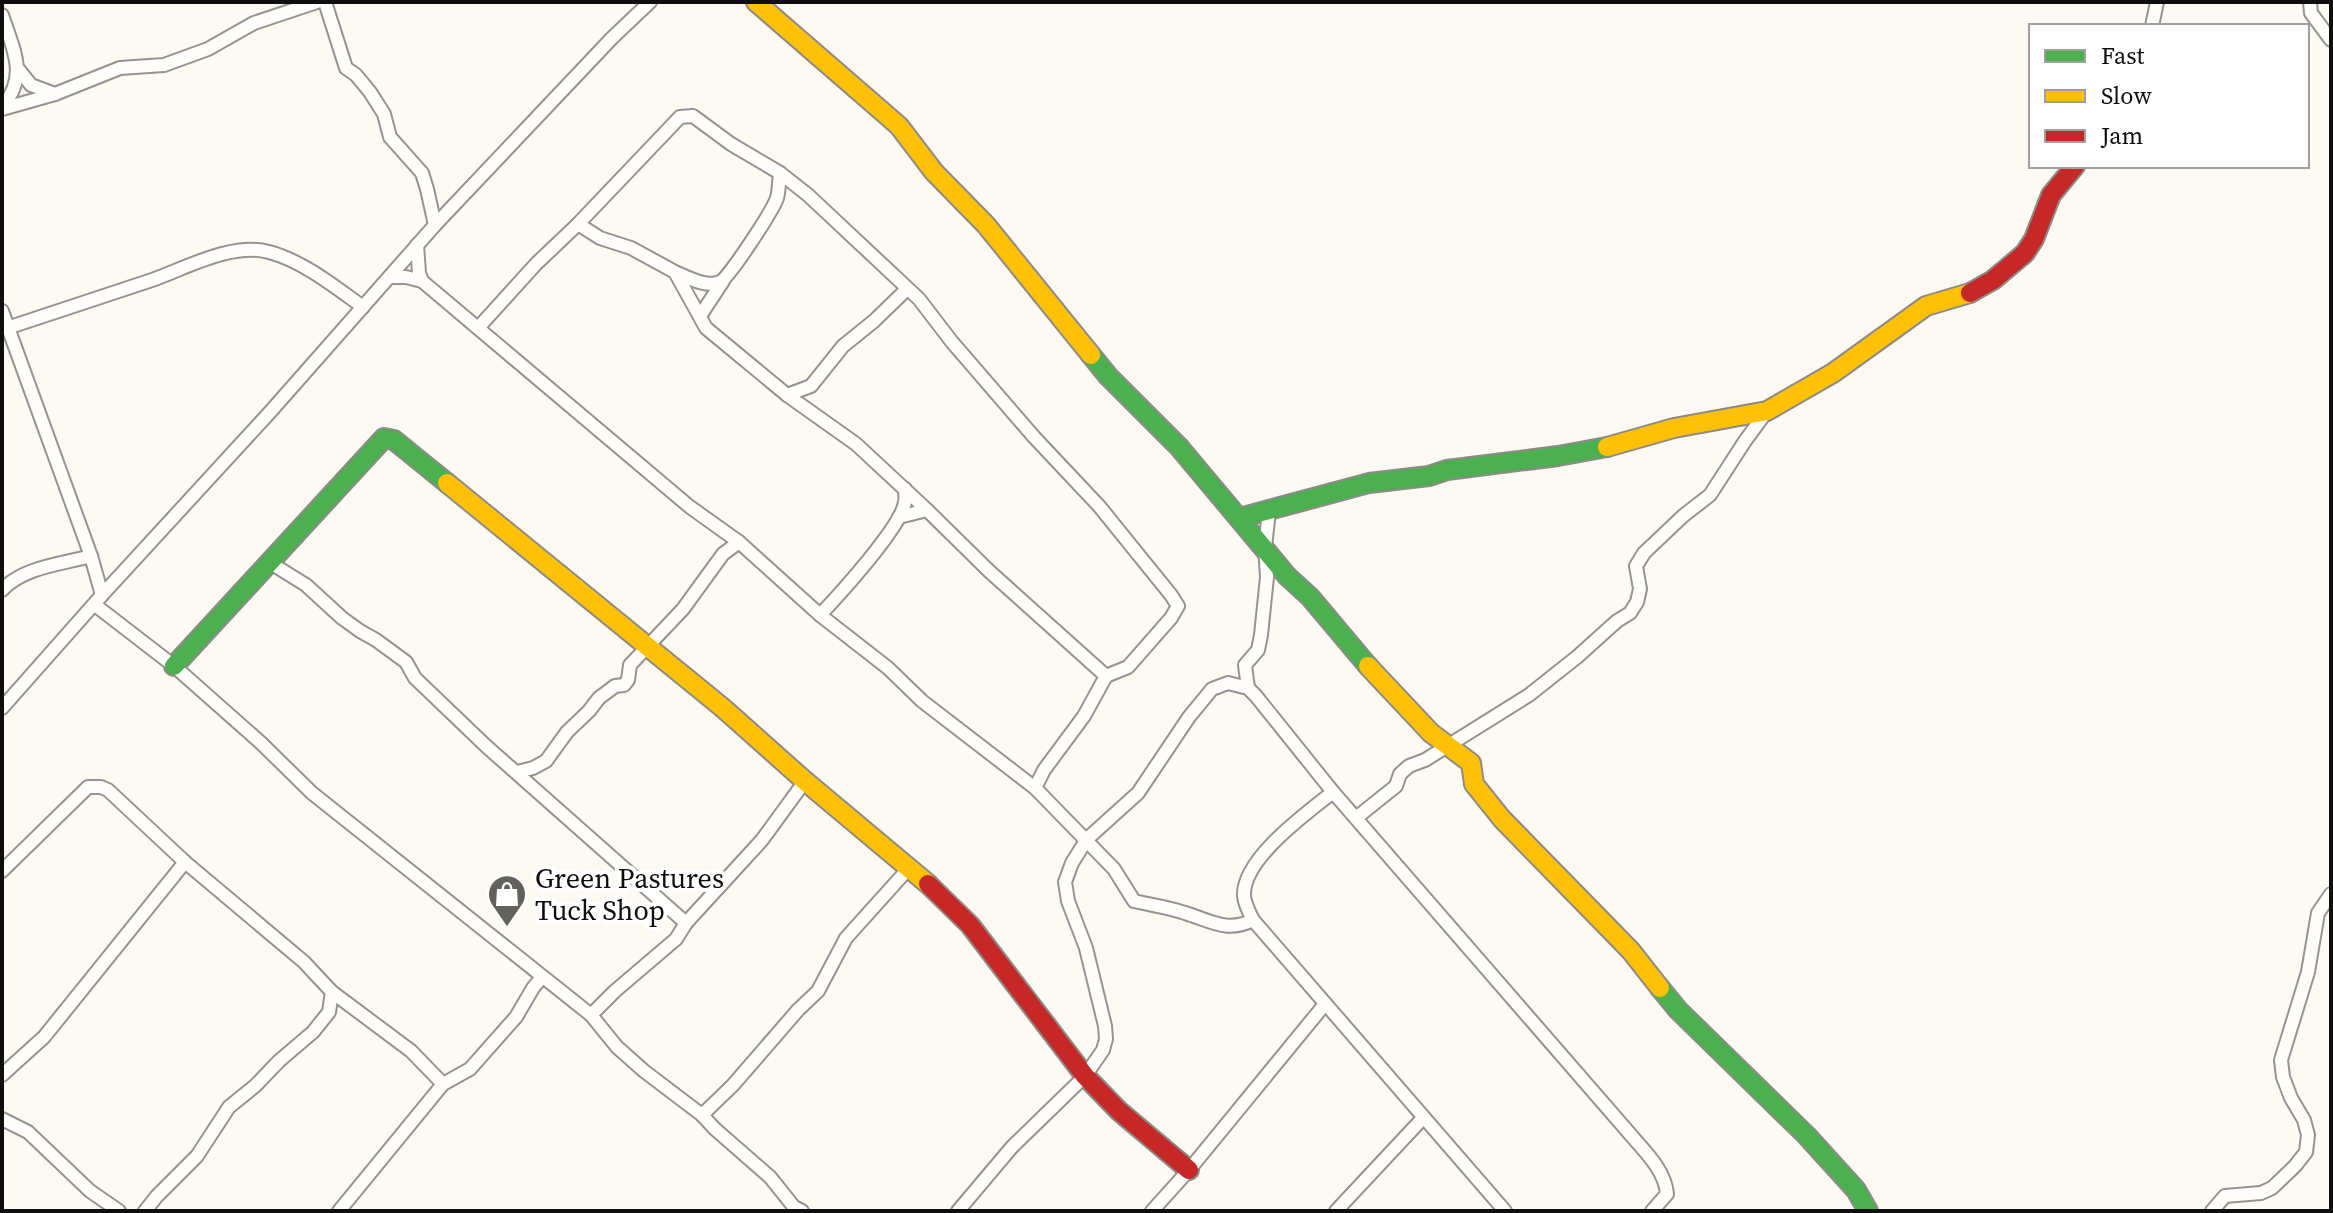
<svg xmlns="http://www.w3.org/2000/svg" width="2333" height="1213" font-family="'Source Serif 4',serif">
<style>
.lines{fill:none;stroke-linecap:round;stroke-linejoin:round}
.street-casing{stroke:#959491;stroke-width:16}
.fast-casing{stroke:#8c8b87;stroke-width:22}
.slow-casing{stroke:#8c8b87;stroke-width:22}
.jam-casing{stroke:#8c8b87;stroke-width:22}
.street{stroke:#fffefd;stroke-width:12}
.fast{stroke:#4caf50;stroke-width:18}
.slow{stroke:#ffc107;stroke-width:18}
.jam{stroke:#c62828;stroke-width:18}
.labels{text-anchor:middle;stroke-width:8;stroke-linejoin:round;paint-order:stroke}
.poi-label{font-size:28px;fill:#0e0e0e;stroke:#fff;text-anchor:start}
</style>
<rect width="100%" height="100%" fill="#fcfaf2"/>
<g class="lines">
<defs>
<g id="street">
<path d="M325,2L346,68L356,75L370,92L384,114L390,137L422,173L427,189L435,225"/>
<path d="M2310,2L2311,13L2331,40"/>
<path d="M2,15C13,49 29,76 2,107"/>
<path d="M2152,26L2157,2"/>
<path d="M19,70L31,85L55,94"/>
<path d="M2,109L55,94L120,68L164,65L208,49L254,23L317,2"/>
<path d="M578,224L600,238L631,248L675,272L706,328L787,395L856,444L927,510L899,517"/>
<path d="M417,245L419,273L422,281"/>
<path d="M677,273C689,278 707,288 720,282C729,278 773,210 777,198C779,191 779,181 780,173"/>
<path d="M390,277H406L422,281L690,507L739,542L820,615L888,668L922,701L1035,788L1114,869L1134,901C1151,905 1168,907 1185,913C1211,921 1227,933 1253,920"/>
<path d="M2,311L91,556L102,595"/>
<path d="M700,316L723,281"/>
<path d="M7,328C55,312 103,296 152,280C186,268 232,242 269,252C303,261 335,287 363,307"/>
<path d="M478,328L536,264L578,224L680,117L693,116L731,144L780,173L808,195L919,299L952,342L1034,437L1099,506L1171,595L1178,606L1171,618L1128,667L1106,676"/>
<path d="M787,395L811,386L843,346L874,321L907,289"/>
<path d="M927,510L989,571L1106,676L1084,716L1044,770L1035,788"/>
<path d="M269,562L306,585L342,618L360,631L376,640L406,662L415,678L486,746L686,923"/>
<path d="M2,590C23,567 62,564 91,556"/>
<path d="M95,605L174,666L261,743L312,793L591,1015L617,1047L644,1071L702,1115L715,1129L770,1177L794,1207L802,1211"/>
<path d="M820,615C839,595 902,526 905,502C906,498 905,493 905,489"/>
<path d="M1248,688L1245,665L1258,650L1261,635L1267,577L1265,547L1269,511"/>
<path d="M2,708L102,595L271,411L435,225L612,38L650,2"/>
<path d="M517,772L533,768L546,761L567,732L589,711L599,698L615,686L624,685L628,680L630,665L683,609L723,554L739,542"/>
<path d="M1333,792C1307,813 1242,859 1244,896C1245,905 1249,912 1253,920L1505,1211"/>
<path d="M1356,818L1396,786L1400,774L1409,766L1425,760L1529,695L1577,657L1617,621L1630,613L1637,602L1640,589L1636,566L1644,553L1683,516L1710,495L1745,441L1767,411"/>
<path d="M2,871L88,787H101L108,790L185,862L304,962L332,992L411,1051L443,1084"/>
<path d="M591,1015L615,991L676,939L686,923L762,840L805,781"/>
<path d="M2,1075L44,1037L185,862"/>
<path d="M702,1115L733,1085L798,1010L818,991L846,938L909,868"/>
<path d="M2,1119L28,1132L90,1191L119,1211"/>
<path d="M145,1211L157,1196L197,1156L229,1107L255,1086L279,1061L313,1032L329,1012L332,992"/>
<path d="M339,1211L443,1084L470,1069L516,1017L533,988L542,977"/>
<path d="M958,1211L1012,1147L1085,1076L1103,1050L1106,1039L1105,1026L1086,948L1068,901L1065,882L1072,863L1087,839L1138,793L1189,717L1212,689L1228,683L1248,688L1256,696L1333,792L1630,1134C1645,1152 1665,1170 1667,1194L1652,1211"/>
<path d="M1152,1211L1189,1170L1325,1004"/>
<path d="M1336,1211L1423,1118"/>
<path d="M2212,1211L2225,1196L2261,1193L2272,1188L2295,1166L2306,1152L2308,1135L2304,1120L2291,1098L2283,1077L2281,1060L2308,972L2318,913L2331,894"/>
</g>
<g id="fast">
<path d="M1091,355L1108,376L1179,447L1287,576L1310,597L1368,666"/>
<path d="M1239,518L1369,483L1429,476L1447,470L1558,456L1607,447"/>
<path d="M174,666L384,438L394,440L447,483"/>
<path d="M1660,988L1678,1010L1807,1136L1856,1190L1868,1211"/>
</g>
<g id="slow">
<path d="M756,2L899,126L934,172L986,225L1091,355"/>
<path d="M1607,447L1674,428L1767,411L1833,373L1926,306L1970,293"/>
<path d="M447,483L723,708L805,781L928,884"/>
<path d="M1368,666L1431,733L1471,763L1474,784L1502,819L1631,951L1660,988"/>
</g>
<g id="jam">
<path d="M1970,293L1993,280L2025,253L2034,239L2051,195L2075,166"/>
<path d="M928,884L970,925L1085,1076L1119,1111L1189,1170"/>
</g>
</defs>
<use href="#street" class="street-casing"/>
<use href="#fast" class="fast-casing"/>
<use href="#slow" class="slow-casing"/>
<use href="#jam" class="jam-casing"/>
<use href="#street" class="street"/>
<use href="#fast" class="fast"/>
<use href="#slow" class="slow"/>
<use href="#jam" class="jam"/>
</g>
<defs>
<symbol id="shop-pin" viewBox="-11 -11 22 30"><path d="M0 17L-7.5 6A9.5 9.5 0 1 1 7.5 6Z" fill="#61615e" stroke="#fff"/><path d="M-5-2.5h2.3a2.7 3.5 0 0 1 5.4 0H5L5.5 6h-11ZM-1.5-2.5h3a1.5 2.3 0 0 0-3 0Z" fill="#fff"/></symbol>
</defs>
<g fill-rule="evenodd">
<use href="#shop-pin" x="485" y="872" width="44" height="60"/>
</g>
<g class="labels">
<g class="poi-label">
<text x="535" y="888">Green Pastures<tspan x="535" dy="32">Tuck Shop</tspan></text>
</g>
</g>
<rect width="2333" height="1213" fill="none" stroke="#0e0e0e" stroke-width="8"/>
<rect x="2029" y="24" width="280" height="144" fill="#ffffff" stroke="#9f9f9f" stroke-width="2"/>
<rect x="2045" y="50" width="40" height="12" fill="#4caf50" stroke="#9f9f9f" stroke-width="2"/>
<text x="2101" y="64" font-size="24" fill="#0e0e0e">Fast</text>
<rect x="2045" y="90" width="40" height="12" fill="#ffc107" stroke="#9f9f9f" stroke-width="2"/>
<text x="2101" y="104" font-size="24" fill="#0e0e0e">Slow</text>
<rect x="2045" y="130" width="40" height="12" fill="#c62828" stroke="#9f9f9f" stroke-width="2"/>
<text x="2101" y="144" font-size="24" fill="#0e0e0e">Jam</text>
</svg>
